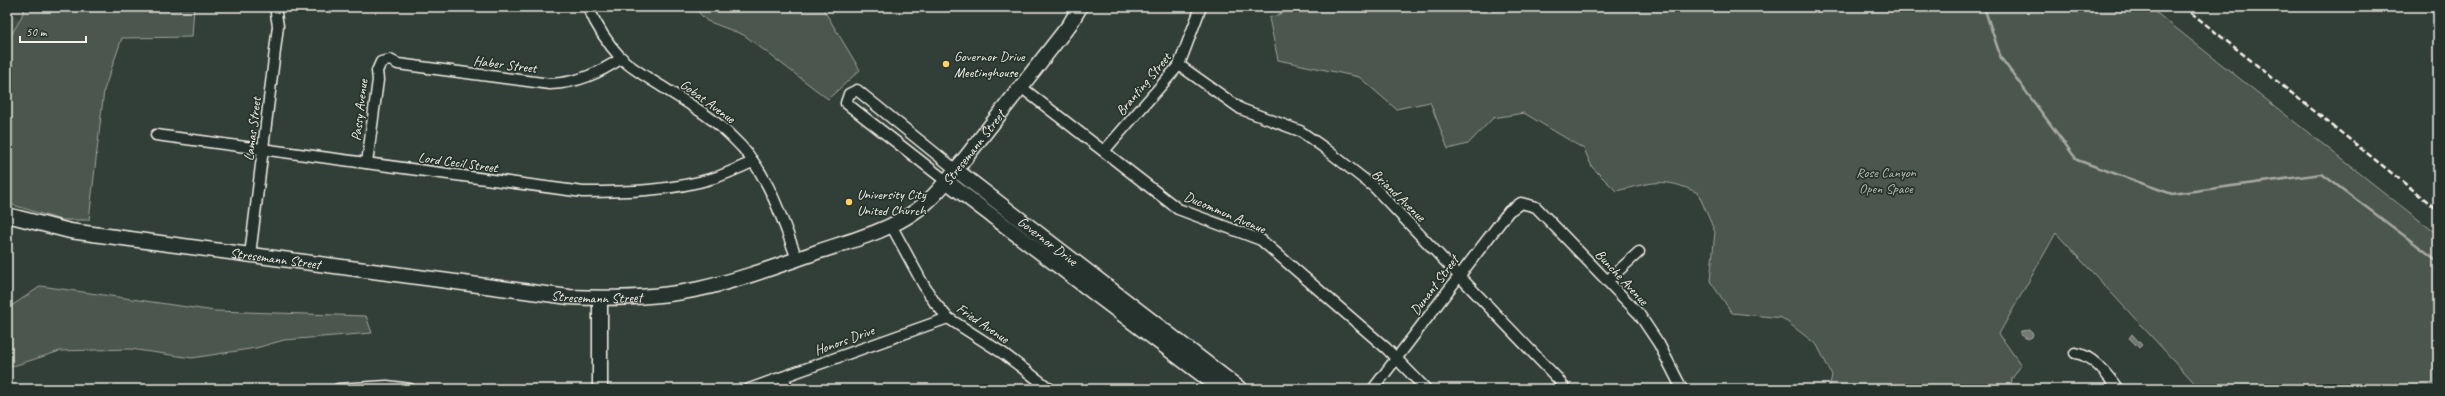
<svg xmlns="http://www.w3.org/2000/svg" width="2445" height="396" font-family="Caveat,sans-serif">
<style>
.built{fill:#404b44}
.green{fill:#4c564f;stroke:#a0a49c}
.water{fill:#727972;stroke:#a6a9a1}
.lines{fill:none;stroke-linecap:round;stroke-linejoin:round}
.stream{stroke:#a6a9a1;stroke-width:2.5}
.street-casing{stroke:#f4f1e8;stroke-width:13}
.secondary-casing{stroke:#f4f1e8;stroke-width:17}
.street{stroke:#26332d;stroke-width:10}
.secondary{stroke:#26332d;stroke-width:14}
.rail{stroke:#f4f1e8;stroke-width:2.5;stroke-dasharray:6 3;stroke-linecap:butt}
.poi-dot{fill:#ffd166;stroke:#26332d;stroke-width:1.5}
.labels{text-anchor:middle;stroke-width:3.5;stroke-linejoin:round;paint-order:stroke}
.poi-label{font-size:14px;fill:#f4f1e8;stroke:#26332d;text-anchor:start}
.street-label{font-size:14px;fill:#f4f1e8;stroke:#26332d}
.park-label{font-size:14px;fill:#b9bbb2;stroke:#26332d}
</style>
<rect width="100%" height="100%" fill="#323e38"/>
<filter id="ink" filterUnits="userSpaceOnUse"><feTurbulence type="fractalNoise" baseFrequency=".025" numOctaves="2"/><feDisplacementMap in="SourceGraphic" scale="8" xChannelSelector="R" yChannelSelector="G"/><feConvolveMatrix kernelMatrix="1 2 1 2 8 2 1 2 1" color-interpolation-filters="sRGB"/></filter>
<g filter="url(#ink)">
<path class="built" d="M7,10L21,20L7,42Z"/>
<g class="green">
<path d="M25,7H194L192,37L122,38L104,90L89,220H61L7,203V42L20,20Z"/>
<path d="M693,7H822L860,70L828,99L744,35L707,21Z"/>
<path d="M1298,7H2149L2438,235V389H2200L2056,233L1999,334L2021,365L2012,379L2011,385L2014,389H1829L1832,375L1817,345L1782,318L1732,313L1710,281L1715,232L1698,193C1663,176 1652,183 1616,191L1592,167L1584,149L1524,113L1493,118L1468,144L1448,149L1430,102L1396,109L1359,77L1278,60L1269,18Z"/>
<path d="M41,286L215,311L366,316L372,333L284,340L256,348L192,358L130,349L60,351L7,368V309Z"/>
</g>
<g class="water">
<path d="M2029,330L2033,334L2032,337L2028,339L2020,335L2021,331Z"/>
<path d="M2132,334L2142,345L2139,348L2129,338Z"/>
</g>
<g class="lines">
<path class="stream" d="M1984,7L2001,58L2077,160L2172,194L2322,174L2438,261"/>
<defs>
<g id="street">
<path d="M588,7C596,25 607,43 621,58C632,69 647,77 661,86C686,102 711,116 732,137C767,169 781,216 797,259"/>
<path d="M2435,7L2438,10"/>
<path d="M1179,65L1241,109L1300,131L1323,147L1374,187L1558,379L1565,389"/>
<path d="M1021,87L1178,209L1261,240L1386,348L1426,389"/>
<path d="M156,135L583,192C627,192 671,191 714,178C727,174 740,167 753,162"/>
<path d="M1104,151L1179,65L1201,7"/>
<path d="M367,163L378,80L377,71L381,62L390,60L398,64L550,84C578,83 599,73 622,58"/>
<path d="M946,181L846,103L849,94L857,90L956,170"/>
<path d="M891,225L923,284L935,303L948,318L1004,354L1050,389"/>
<path d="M250,255L278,26L275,7"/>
<path d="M1607,281L1639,252"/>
<path d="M2075,353C2093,355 2108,376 2118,389"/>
<path d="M783,377L788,389"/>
<path d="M338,389L387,386L410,389"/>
<path d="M749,389L948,318"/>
<path d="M1373,389L1509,211L1521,203L1536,207L1639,314L1659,344L1682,389"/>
</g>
<g id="secondary">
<path id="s1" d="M956,170L1240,389"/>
<path d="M946,181L1221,389"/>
<path id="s2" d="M7,215L70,231L569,297C612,299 657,298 699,289C740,280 780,265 820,251C853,240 889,231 917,210C935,197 949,178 963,161L1070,24L1080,7"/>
<path d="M600,389V299"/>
</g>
</defs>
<use href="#street" class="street-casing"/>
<use href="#secondary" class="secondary-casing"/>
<use href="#street" class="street"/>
<use href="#secondary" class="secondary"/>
<path class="rail" d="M2184,7L2438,210"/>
</g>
</g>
<g class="poi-dot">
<circle cx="946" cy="64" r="4"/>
<circle cx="849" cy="202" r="4"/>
</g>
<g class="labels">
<g class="poi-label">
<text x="954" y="61">Governor Drive<tspan x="954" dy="16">Meetinghouse</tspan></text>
<text x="857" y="199">University City<tspan x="857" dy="16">United Church</tspan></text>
</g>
<g class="street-label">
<text transform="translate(505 64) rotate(7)" y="5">Haber Street</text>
<text transform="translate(1143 84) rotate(-50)" y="5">Branting Street</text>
<text transform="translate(708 101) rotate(36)" y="5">Gobat Avenue</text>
<text transform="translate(359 110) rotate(-83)" y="5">Passy Avenue</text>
<text transform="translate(252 129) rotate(-83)" y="5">Lamas Street</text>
<text dy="5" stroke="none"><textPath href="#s2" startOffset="1016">Stresemann Street</textPath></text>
<text transform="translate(458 162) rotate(8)" y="5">Lord Cecil Street</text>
<text transform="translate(1399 195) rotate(44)" y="5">Briand Avenue</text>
<text transform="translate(1225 212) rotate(23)" y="5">Ducommun Avenue</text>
<text dy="5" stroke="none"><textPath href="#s1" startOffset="116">Governor Drive</textPath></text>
<text dy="5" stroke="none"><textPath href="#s2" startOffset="272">Stresemann Street</textPath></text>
<text transform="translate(1622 277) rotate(47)" y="5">Bunche Avenue</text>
<text transform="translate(1434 285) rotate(-53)" y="5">Dunant Street</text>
<text dy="5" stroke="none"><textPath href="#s2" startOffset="596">Stresemann Street</textPath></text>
<text transform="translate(983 323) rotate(34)" y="5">Fried Avenue</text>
<text transform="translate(844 340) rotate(-20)" y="5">Honors Drive</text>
</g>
<g class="park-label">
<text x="1886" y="177">Rose Canyon<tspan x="1886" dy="16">Open Space</tspan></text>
</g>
</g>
<rect width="2445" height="396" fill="none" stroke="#26332d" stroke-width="24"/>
<rect x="12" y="12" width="2421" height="372" fill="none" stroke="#f4f1e8" stroke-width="1.5" filter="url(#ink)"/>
<path d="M20 36v6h66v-6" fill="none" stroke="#f4f1e8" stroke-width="2"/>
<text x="26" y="36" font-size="12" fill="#f4f1e8" stroke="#26332d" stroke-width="3" paint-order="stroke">50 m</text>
</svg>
